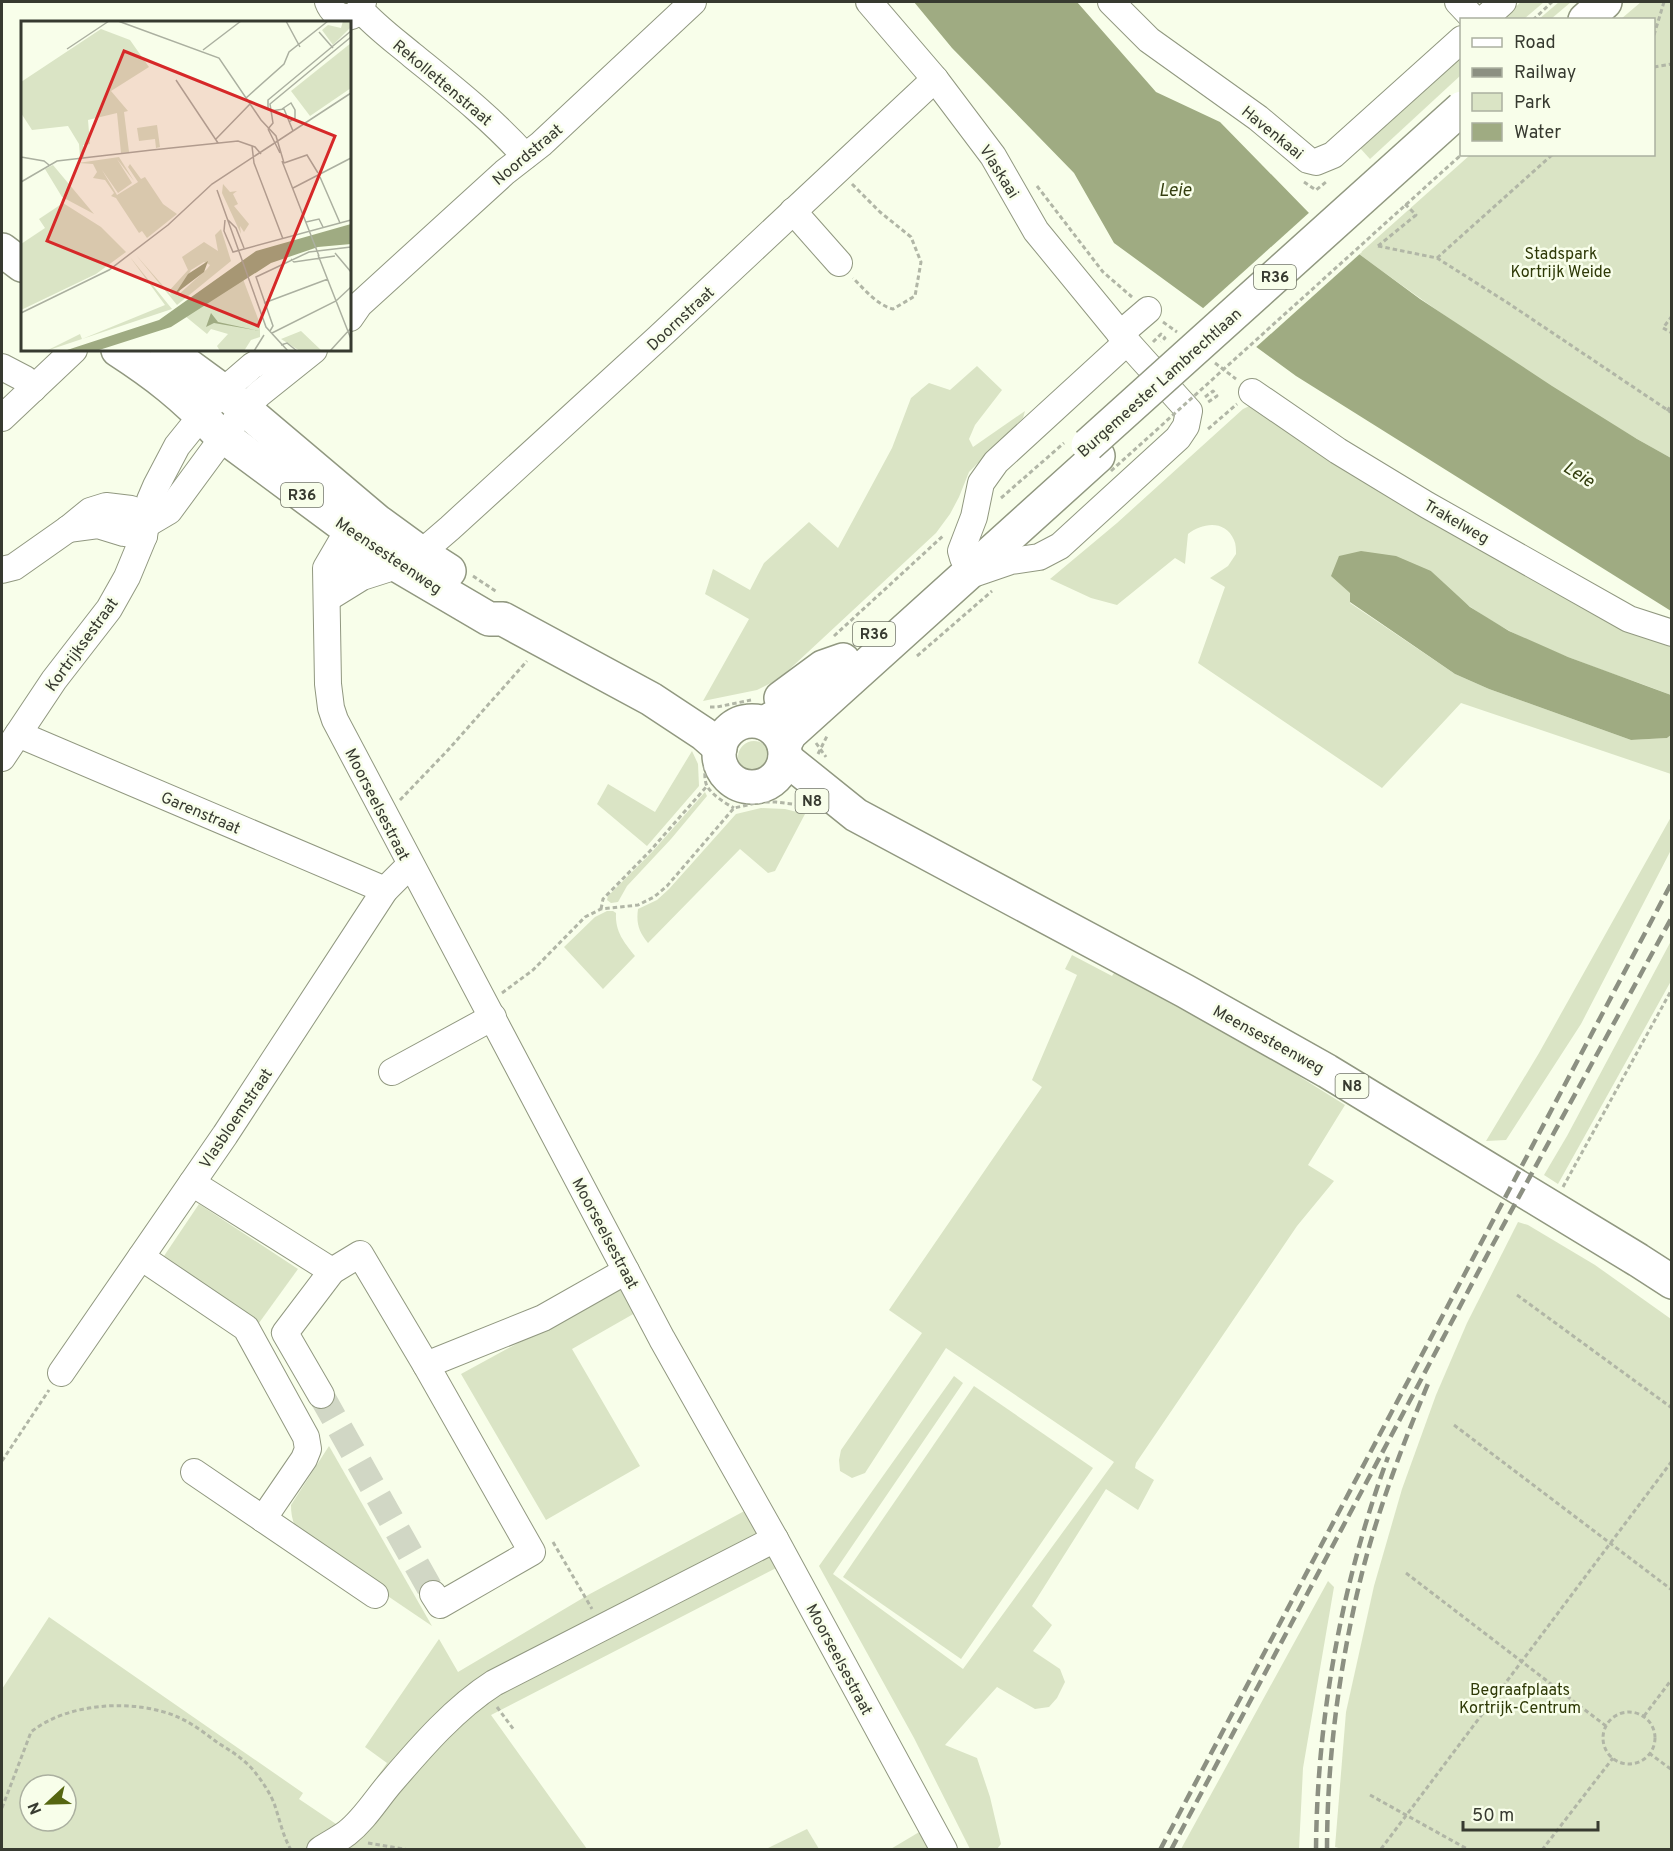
<svg xmlns="http://www.w3.org/2000/svg" width="1673" height="1851" font-family="Overpass,sans-serif">
<style>
.green{fill:#dae4c5;fill-rule:evenodd}
.water{fill:#9fab82}
.pier{fill:#f8feea}
.lines{fill:none;stroke-linecap:round;stroke-linejoin:round}
.minor-tunnel{stroke:#d1d7c5;stroke-width:26;stroke-dasharray:26 13;stroke-linecap:butt}
.minor-casing{stroke:#919880;stroke-width:28}
.major-casing{stroke:#919880;stroke-width:36}
.path{stroke:#b1b6a6;stroke-width:3;stroke-dasharray:4.5 3;stroke-linecap:butt}
.minor{stroke:#fff;stroke-width:26}
.major{stroke:#fff;stroke-width:33}
.rail{stroke:#8c9082;stroke-width:4.5;stroke-dasharray:12 6;stroke-linecap:butt}
.major-bridge-casing{stroke:#919880;stroke-width:36;stroke-linecap:butt}
.path-bridge{stroke:#b1b6a6;stroke-width:3;stroke-dasharray:4.5 3;stroke-linecap:butt}
.major-bridge{stroke:#fff;stroke-width:33}
.labels{text-anchor:middle;stroke-width:5;stroke-linejoin:round;paint-order:stroke}
.shield{fill:#f8feea;stroke:#717568;stroke-width:1.5}
.shield-label{font-size:15px;font-weight:bold;fill:#373a30}
.street-label{font-size:16px;fill:#373a30;stroke:#f8feea}
.park-label{font-size:16px;fill:#2e3907;stroke:#f8feea}
.water-label{font-size:18px;font-style:italic;fill:#343f0f;stroke:#f8feea}
.inset-road{fill:none;stroke:#abb0a0;stroke-width:1.5}
.view{fill:#d62828;fill-opacity:0.15;stroke:#d62828;stroke-width:3}
.inset-edge{fill:none;stroke:#373a30;stroke-width:3}
</style>
<rect width="100%" height="100%" fill="#f8feea"/>
<g class="green">
<path d="M1521,2H1544L1524,19L1501,20Z"/>
<path d="M1559,2H1571L1551,19H1539Z"/>
<path d="M1641,2H1671V458C1564,399 1458,327 1359,254L1470,155L1654,154V20L1621,19Z"/>
<path d="M1461,56V75L1370,159L1360,148Z"/>
<path d="M977,366L1002,390L975,425L969,439L973,447L1025,411L1023,418L969,472L959,497L950,514L936,533L779,679L757,690L703,701L749,619L705,594L713,569L750,590L764,563L809,522L838,548L892,448L911,398L929,383L950,390Z"/>
<path d="M1256,403L1671,639V695C1604,669 1532,650 1472,608C1457,598 1444,583 1431,571L1350,593V603L1455,674L1489,689L1631,740L1667,738L1671,735V774L1461,703L1382,788L1198,663L1225,587L1210,578L1228,566L1236,554C1236,550 1236,544 1234,540C1225,519 1202,523 1188,534L1185,564L1175,558L1117,605L1091,598L1050,579L1117,523L1243,409Z"/>
<circle cx="754" cy="757" r="16"/>
<path d="M692,751L698,764L699,786L647,846L597,804L608,784L655,812Z"/>
<path d="M705,792L707,796L671,839L627,886L618,902L611,903L607,900L608,896L652,852Z"/>
<path d="M761,808L785,809L805,814L775,871L768,873L740,849L648,943C639,932 636,924 638,909L657,900L669,889L736,814Z"/>
<path d="M1671,817V850L1581,1024L1506,1140L1486,1141L1539,1053Z"/>
<path d="M607,911H613L616,913C615,932 624,942 635,956L603,989L564,947L595,917Z"/>
<path d="M1671,941V981L1558,1184L1544,1175L1567,1136Z"/>
<path d="M1072,955L1112,976L1118,967L1173,997L1345,1105L1308,1165L1334,1181L1297,1226L1136,1463L1135,1468L1154,1480L1138,1510L1106,1489L1032,1606L1052,1625L1033,1651L1060,1669L1065,1682L1057,1698L1049,1707L1035,1709L997,1687L945,1745L977,1758L990,1797L1001,1844L997,1849H970L914,1738L819,1566L954,1376L963,1383L833,1574L963,1669L1114,1462L946,1348L865,1473L852,1478L840,1471L839,1460L841,1450L922,1333L889,1310L1042,1087L1032,1080L1077,975L1065,969Z"/>
<path d="M199,1204L298,1269L259,1323L165,1259L164,1256Z"/>
<path d="M1518,1222L1528,1225L1595,1265L1671,1319V1849L1346,1850L1335,1847L1346,1712L1374,1586L1402,1489L1436,1395L1467,1323Z"/>
<path d="M621,1287L635,1313L572,1349L640,1466L546,1520L461,1374Z"/>
<path d="M974,1386L1093,1468L961,1659L843,1577Z"/>
<path d="M329,1446L432,1626L302,1538C294,1527 291,1518 291,1505Z"/>
<path d="M750,1508L780,1566L491,1715L587,1849L2,1850V1689L49,1617L303,1793L299,1799L342,1828L387,1763L365,1747L439,1639L458,1672L588,1595ZM30,1785H66V1821H30Z"/>
<path d="M1328,1581L1334,1587L1303,1768L1299,1849H1181Z"/>
<path d="M807,1829L819,1849H766Z"/>
<path d="M921,1831L933,1850H889Z"/>
</g>
<g class="water">
<path d="M914,2H1077L1156,92L1220,122L1309,213L1359,254L1420,299L1552,386L1637,439L1671,458V611L1296,376L1114,243L1074,173L952,48Z"/>
<path d="M1361,551L1396,556L1431,571L1470,607L1509,631L1568,657L1671,695V735L1667,738L1631,740L1489,689L1455,674L1350,602V593L1331,576L1339,556Z"/>
</g>
<path class="pier" d="M1311,211L1362,252L1254,349L1201,310Z"/>
<g class="lines">
<path class="minor-tunnel" d="M321,1395L433,1594"/>
<defs>
<g id="minor">
<path d="M328,2C335,21 357,23 363,2"/>
<path d="M869,2L935,79L993,156L1036,231L1127,342L1189,411L1186,426L1178,438L1060,546L1039,557L1011,561L976,573L972,572"/>
<path d="M1111,2L1149,40L1258,118L1308,160L1316,162L1333,155L1462,39"/>
<path d="M1458,2L1475,20"/>
<path d="M360,9C375,26 394,40 412,55C450,86 491,118 525,156"/>
<path d="M1483,20L1503,2"/>
<path d="M793,211L839,263"/>
<path d="M350,318L359,305L505,172L541,144L693,2"/>
<path d="M1120,334L1148,310"/>
<path d="M2,367L25,379L33,389"/>
<path d="M1252,392L1338,451L1427,505L1629,619L1672,633"/>
<path d="M2,418L74,350"/>
<path d="M357,515L326,568L328,684L331,708L335,720L662,1339L775,1539L944,1850"/>
<path d="M147,524L169,511L244,409L259,394L314,350"/>
<path d="M68,529L98,525L124,533L144,536"/>
<path d="M963,558L961,551L974,517L981,483L996,462L1127,342"/>
<path d="M2,570L14,567L68,529L90,511L106,506L131,509L147,524"/>
<path d="M333,591L342,580L374,525"/>
<path d="M328,598L362,577L387,569L421,553L450,528L658,338L935,79"/>
<path d="M18,734L385,890"/>
<path d="M2,758L54,680L109,609L127,577L144,536L150,500L156,486L177,446L202,415L223,391L252,366L280,350"/>
<path d="M392,1072L493,1017"/>
<path d="M192,1183L332,1271"/>
<path d="M141,1257L246,1328L306,1437L308,1449L304,1459L263,1519"/>
<path d="M426,1365L543,1318L626,1271"/>
<path d="M61,1373L225,1135L385,890L410,865"/>
<path d="M321,1395L285,1333L332,1271L360,1254L426,1365L532,1552L440,1605L433,1594"/>
<path d="M194,1472L375,1595"/>
<path d="M320,1850C329,1844 339,1839 347,1833C365,1819 377,1798 392,1781C422,1746 455,1708 494,1683L775,1539"/>
</g>
<g id="major">
<path d="M1585,20L1605,2"/>
<path d="M2,250L22,265"/>
<path d="M118,350C155,374 185,397 215,430L397,565L489,619H503L651,699L704,734L720,748"/>
<path d="M167,350L223,391L377,521L421,553L449,571"/>
<path d="M781,698L823,667L843,660"/>
<circle cx="752" cy="754" r="33"/>
<path d="M764,723L786,711L807,692"/>
<path d="M784,745L790,734L1098,456"/>
<path d="M785,758L856,815L1185,991L1327,1071L1638,1260L1672,1282"/>
</g>
</defs>
<use href="#minor" class="minor-casing"/>
<use href="#major" class="major-casing"/>
<g class="path">
<path d="M1533,20L1552,2"/>
<path d="M1654,35L1664,2"/>
<path d="M1654,67L1672,64"/>
<path d="M1304,182L1316,190L1326,182"/>
<path d="M852,184L880,212L911,237L921,262L915,296L893,309C877,305 865,290 853,278"/>
<path d="M1037,186L1103,272L1132,297"/>
<path d="M1378,246L1437,258L1508,303L1672,413"/>
<path d="M1378,246L1416,215L1405,204"/>
<path d="M1437,258L1553,154"/>
<path d="M1672,316L1663,328L1672,333"/>
<path d="M1163,322L1177,332"/>
<path d="M1153,342L1161,334L1165,338L1161,342"/>
<path d="M1215,363L1236,379"/>
<path d="M1205,397L1213,391L1217,396L1208,402"/>
<path d="M1667,411L1672,404"/>
<path d="M1208,429L1237,404"/>
<path d="M1001,498L1064,443"/>
<path d="M473,576L497,592"/>
<path d="M834,636L944,535"/>
<path d="M917,656L992,591"/>
<path d="M710,707H717L751,700"/>
<path d="M816,743L826,757"/>
<path d="M818,754L827,736"/>
<path d="M705,766C705,772 704,780 707,786C712,795 725,803 734,808"/>
<path d="M400,800L448,750L527,661"/>
<path d="M601,909L603,899L650,851L707,786"/>
<path d="M502,993L533,970L585,917L601,909L638,905L654,897L667,886L734,808L761,802H776L801,805"/>
<path d="M1563,1187L1672,989"/>
<path d="M1517,1295L1672,1408"/>
<path d="M1454,1425L1672,1590"/>
<path d="M2,1461L49,1390"/>
<path d="M553,1542L592,1609"/>
<path d="M1406,1573L1606,1726"/>
<path d="M497,1707L514,1730"/>
<circle cx="1629" cy="1738" r="26"/>
<path d="M1644,1716L1672,1679"/>
<path d="M1649,1753L1672,1770"/>
<path d="M1370,1795L1469,1850"/>
<path d="M2,1808L31,1732C68,1702 137,1698 180,1718C193,1724 206,1734 218,1743C231,1751 244,1759 254,1771C262,1781 271,1794 275,1806C280,1821 283,1836 291,1850"/>
<path d="M368,1843L409,1850"/>
<path d="M1381,1849L1672,1461"/>
<path d="M1542,1850L1613,1758"/>
</g>
<use href="#minor" class="minor"/>
<use href="#major" class="major"/>
<g class="rail">
<path d="M1160,1850L1672,882"/>
<path d="M1171,1850L1492,1246L1672,917"/>
<path d="M1316,1850C1317,1716 1342,1582 1388,1457"/>
<path d="M1327,1850C1327,1756 1340,1660 1363,1569C1380,1504 1404,1441 1430,1379"/>
</g>
<defs>
<path id="major-bridge" d="M1088,445L1462,108"/>
</defs>
<use href="#major-bridge" class="major-bridge-casing"/>
<path class="path-bridge" d="M1111,471L1462,154"/>
<use href="#major-bridge" class="major-bridge"/>
</g>
<g class="labels">
<g class="shield">
<rect x="1254" y="265" width="42" height="24" rx="4.5"/>
<rect x="281" y="483" width="42" height="24" rx="4.5"/>
<rect x="853" y="622" width="42" height="24" rx="4.5"/>
<rect x="795.5" y="789" width="33" height="24" rx="4.5"/>
<rect x="1335.5" y="1074" width="33" height="24" rx="4.5"/>
</g>
<g class="shield-label">
<text x="1275" y="282">R36</text>
<text x="302" y="500">R36</text>
<text x="874" y="639">R36</text>
<text x="812" y="806">N8</text>
<text x="1352" y="1091">N8</text>
</g>
<g class="street-label">
<text transform="translate(443 82) rotate(40)" y="6">Rekollettenstraat</text>
<text transform="translate(1273 132) rotate(39)" y="6">Havenkaai</text>
<text transform="translate(527 154) rotate(-40)" y="6">Noordstraat</text>
<text transform="translate(1000 171) rotate(58)" y="6">Vlaskaai</text>
<text transform="translate(680 318) rotate(-43)" y="6">Doornstraat</text>
<text transform="translate(1159 382) rotate(-42)" y="6">Burgemeester Lambrechtlaan</text>
<text transform="translate(1457 521) rotate(30)" y="6">Trakelweg</text>
<text transform="translate(389 555) rotate(34)" y="6">Meensesteenweg</text>
<text transform="translate(81 644) rotate(-54)" y="6">Kortrijksestraat</text>
<text transform="translate(378 804) rotate(63)" y="6">Moorseelsestraat</text>
<text transform="translate(201 812) rotate(23)" y="6">Garenstraat</text>
<text transform="translate(1269 1039) rotate(29)" y="6">Meensesteenweg</text>
<text transform="translate(235 1118) rotate(-56)" y="6">Vlasbloemstraat</text>
<text transform="translate(606 1233) rotate(62)" y="6">Moorseelsestraat</text>
<text transform="translate(840 1659) rotate(62)" y="6">Moorseelsestraat</text>
</g>
<g class="park-label">
<text x="1561" y="259">Stadspark<tspan x="1561" dy="18">Kortrijk Weide</tspan></text>
<text x="1520" y="1695">Begraafplaats<tspan x="1520" dy="18">Kortrijk-Centrum</tspan></text>
</g>
<g class="water-label">
<text x="1175" y="196">Leie</text>
<text transform="translate(1579 474) rotate(32)" y="6">Leie</text>
</g>
</g>
<g transform="translate(21 21)">
<rect width="330" height="330" fill="#f8feea"/>
<path d="M322,0H330V6L312,24L301,9L307,4L320,7ZM80,8L109,19L128,46L90,70L107,90L103,91L108,131L100,132L96,92L67,99L69,123L62,124L63,136H59L58,123L47,105L11,109L0,92V61ZM330,22V67L289,95L270,70ZM136,104L139,126L135,127L134,118L118,120L116,107ZM98,136L113,160L96,138L111,162L97,172L81,149L96,174L117,161L107,146L109,143L120,158L124,156L142,183L156,193L126,217L121,210L118,212L95,177L90,175L93,172L84,159L72,157L76,151L72,143L57,142ZM32,144L73,193L41,176L24,148ZM202,163L209,171L216,170L212,173L217,183L213,185L228,203L223,211L219,205L220,213L201,172ZM42,182L80,206L105,231L75,253L0,289V223L24,207L18,198ZM200,208L210,240L156,284L115,234L151,275L148,270L167,249L161,236L183,221L197,230L194,214ZM183,241L189,244L186,248L156,275L170,249ZM109,236L151,288L25,330L59,313L61,318L144,284ZM222,258L239,303V316L230,319L223,330H199L196,325L207,313L190,308L186,313L164,295ZM280,310L301,330H279L260,318Z" fill="#dae4c5" fill-rule="evenodd"/>
<path d="M330,203V223L297,226L250,242L150,306L75,330H43L138,299L235,230ZM187,240L183,251L154,273L167,253ZM190,292L197,301L239,310L193,302L185,306Z" fill="#9fab82"/>
<path class="inset-road" d="M97,0L198,37L240,99L255,115L263,142M265,0L279,26M298,11L312,27M46,28L88,0M182,29L220,0M155,59L197,122M225,77L263,43L268,31L307,0M247,87V79L330,10M261,88L270,82L274,89V97L268,101M249,90L263,88L272,110M247,108L259,132M247,108L252,102L249,83L330,16M195,118L229,83M231,125L233,142L262,218M0,136L23,140L28,144M261,140L298,235M263,142L286,134L297,152M299,156L319,202M0,161L36,140L131,129L217,120L234,126L240,133M272,167L330,137M196,169L245,306L267,330M204,199L203,210L212,231L330,199M207,199L215,207L223,227M285,201L298,198L302,206M314,232L330,251M297,234L330,318M270,238L273,241L314,235M243,282L307,258M0,292L88,249L147,204L191,163L330,72M249,310L252,305L235,256L288,231L330,226M251,312L315,280L330,266M260,324L266,322L276,330M233,330L243,314M309,330L330,307"/>
<path class="view" d="M103,30L314,115L237,305L26,220Z"/>
<rect width="330" height="330" class="inset-edge"/>
</g>
<rect width="1673" height="1851" fill="none" stroke="#373a30" stroke-width="6"/>
<rect x="1460" y="18" width="195" height="138" fill="#f8feea" stroke="#abb0a0" stroke-width="1.5"/>
<rect x="1472" y="38" width="30" height="9" fill="#ffffff" stroke="#abb0a0" stroke-width="1.5"/>
<text x="1514" y="48" font-size="18" fill="#373a30">Road</text>
<rect x="1472" y="68" width="30" height="9" fill="#8c9082" stroke="#abb0a0" stroke-width="1.5"/>
<text x="1514" y="78" font-size="18" fill="#373a30">Railway</text>
<rect x="1472" y="93" width="30" height="18" fill="#dae4c5" stroke="#abb0a0" stroke-width="1.5"/>
<text x="1514" y="108" font-size="18" fill="#373a30">Park</text>
<rect x="1472" y="123" width="30" height="18" fill="#9fab82" stroke="#abb0a0" stroke-width="1.5"/>
<text x="1514" y="138" font-size="18" fill="#373a30">Water</text>
<g transform="translate(48 1803) rotate(248)"><circle r="28" fill="#f8feea" stroke="#abb0a0" stroke-width="1.5"/>
<path d="M0-4.5L10 22L0 15L-10 22Z" fill="#556610"/>
<text y="-9" font-size="16" font-weight="bold" text-anchor="middle" fill="#373a30">N</text>
</g>
<path d="M1463 1821v9h135v-9" fill="none" stroke="#373a30" stroke-width="3"/>
<text x="1472" y="1821" font-size="18" fill="#373a30" stroke="#f8feea" stroke-width="4.5" paint-order="stroke">50 m</text>
</svg>
